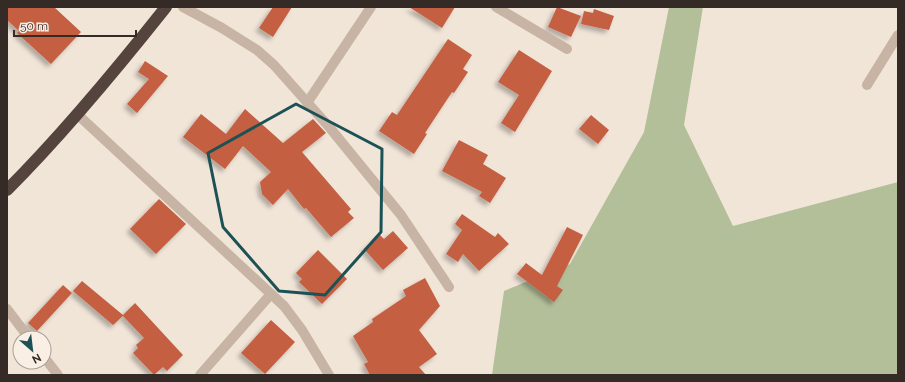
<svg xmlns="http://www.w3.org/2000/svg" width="905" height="382" font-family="Raleway,sans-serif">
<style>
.green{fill:#b3bf99}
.building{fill:#c45f43;filter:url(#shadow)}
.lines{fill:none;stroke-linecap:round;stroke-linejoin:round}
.street{stroke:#c8b4a5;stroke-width:10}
.highway{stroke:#55443d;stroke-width:12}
.marked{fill:none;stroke:#1c5255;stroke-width:3;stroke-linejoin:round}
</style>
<defs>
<filter id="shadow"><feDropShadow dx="-3.5" dy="3.5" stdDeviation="2" flood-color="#0004"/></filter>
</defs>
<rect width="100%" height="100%" fill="#f1e5d8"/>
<path class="green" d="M669,7H703L684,125L733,226L898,182V375H492L504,291L570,264L644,132Z"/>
<g class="building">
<path d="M7,7H54L81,32L51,64L17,33L19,31L7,20Z"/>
<path d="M273,7H292L273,37L259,28Z"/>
<path d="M409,7H455L442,28Z"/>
<path d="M557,7L581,16L571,37L548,27Z"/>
<path d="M594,9L614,16L609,30L581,24L584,11L593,13Z"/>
<path d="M448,39L472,55L463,69L468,72L454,93L452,92L425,133L427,134L414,154L379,131L392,112L397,115Z"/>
<path d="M519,50L552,71L515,132L501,123L519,95L498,82Z"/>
<path d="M145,61L168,76L137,113L127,104L149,79L138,72Z"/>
<path d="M245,109L283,143L313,119L326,133L302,152L351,209L348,212L354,218L331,237L306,208L304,209L288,189L273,205L262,194L260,182L271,172L243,146L225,169L183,137L201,114L226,134Z"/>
<path d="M591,115L609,130L598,144L579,129Z"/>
<path d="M459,140L488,155L483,164L506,178L490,203L479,196L482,192L442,171Z"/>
<path d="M159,199L186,224L156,254L130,229Z"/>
<path d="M462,214L495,237L498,233L509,244L479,271L463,254L458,262L446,254L462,230L455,224Z"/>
<path d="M567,227L583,235L557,286L563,290L554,302L517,274L526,263L542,275Z"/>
<path d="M393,231L408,248L383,270L364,249L380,235L384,239Z"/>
<path d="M318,250L347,279L322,304L299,282L302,279L296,273Z"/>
<path d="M425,278L440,306L419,330L437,354L419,367L426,375H370L364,364L368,362L353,336L373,322L372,319L406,296L403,290Z"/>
<path d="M82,281L123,315L135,303L183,355L167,371L163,367L154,375L133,353L138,348L136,345L144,338L123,316L113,325L73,291Z"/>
<path d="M63,285L72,293L37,331L28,323Z"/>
<path d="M271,320L295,342L265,374L241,353Z"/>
</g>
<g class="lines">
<g class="street">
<path d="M183,7L222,28L257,50L274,65L330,128L401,215L449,287"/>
<path d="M496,7L567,49"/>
<path d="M867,85L898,35"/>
<path d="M307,103L371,7"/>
<path d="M77,114L284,306L302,330L329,375"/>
<path d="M7,309L29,338"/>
<path d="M44,357L58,375"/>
<path d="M200,375L271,294"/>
</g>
<path class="highway" d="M7,190C64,133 116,70 166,7"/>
</g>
<path class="marked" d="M296,104L382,149L381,232L325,295L279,291L223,227L208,153Z"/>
<rect width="905" height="382" fill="none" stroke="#342a26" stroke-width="16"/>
<g transform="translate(32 350) rotate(152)"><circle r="19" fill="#f9efe4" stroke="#aaa098"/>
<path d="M0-3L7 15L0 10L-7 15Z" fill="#1c5255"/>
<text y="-6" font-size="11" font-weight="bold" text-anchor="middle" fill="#342a26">N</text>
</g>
<path d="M14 30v6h122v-6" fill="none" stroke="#342a26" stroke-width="2"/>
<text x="20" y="30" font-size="12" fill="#342a26" stroke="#f9efe4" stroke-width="3" paint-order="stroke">50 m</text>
</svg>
